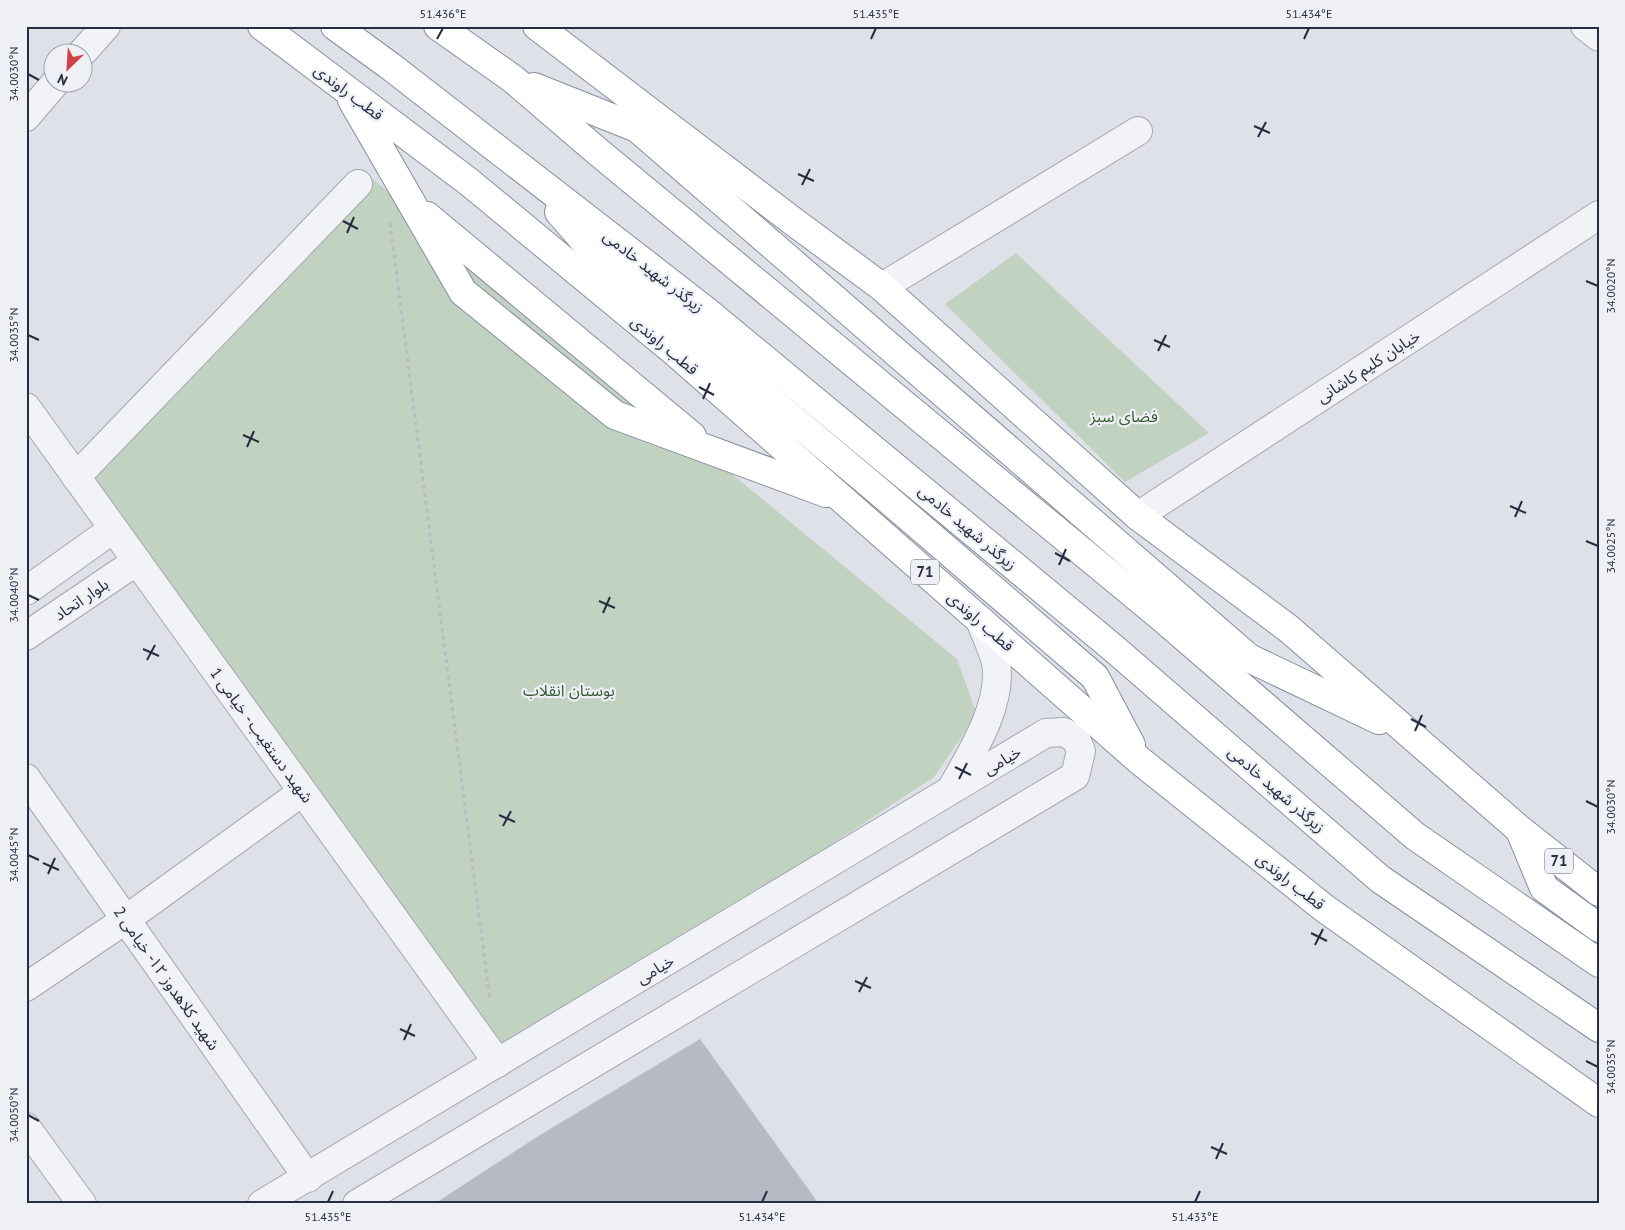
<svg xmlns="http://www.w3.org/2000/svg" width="1625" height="1230" font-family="'PT Sans','Noto Sans Arabic',sans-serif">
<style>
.green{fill:#c2d2c0}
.building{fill:#b6bac5}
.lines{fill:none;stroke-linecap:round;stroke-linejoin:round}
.minor-casing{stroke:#a4a7b2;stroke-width:30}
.tertiary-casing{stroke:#a4a7b2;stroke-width:30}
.trunk-casing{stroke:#868d9f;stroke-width:30}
.path{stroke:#b9bcc4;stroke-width:3;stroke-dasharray:4 4;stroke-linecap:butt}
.minor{stroke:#f2f3f7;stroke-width:28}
.tertiary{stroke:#f2f3f7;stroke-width:28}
.trunk{stroke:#fff;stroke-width:28}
.ticks{fill:none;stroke:#272d40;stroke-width:2}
.labels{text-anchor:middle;stroke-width:4.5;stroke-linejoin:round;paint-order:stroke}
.shield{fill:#eef0f6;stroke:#636877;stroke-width:1}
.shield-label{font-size:15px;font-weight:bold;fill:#272d40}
.street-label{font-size:16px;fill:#272d40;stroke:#eef0f6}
.park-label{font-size:16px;fill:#375c35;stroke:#eef0f6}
.neatline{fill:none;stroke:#272d40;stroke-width:2}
.ticks-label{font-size:12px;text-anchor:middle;fill:#272d40}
</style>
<rect width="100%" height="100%" fill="#dfe1e8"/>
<g class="green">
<path d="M368,175L957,659L977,715L934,777L498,1063L78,456Z"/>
<path d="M1016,253L1209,433L1125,482L945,304Z"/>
</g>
<path class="building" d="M700,1039L819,1204H434L540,1135Z"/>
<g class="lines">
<defs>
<g id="minor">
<path d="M1585,26L1599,37"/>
<path d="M82,53L106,26"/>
<path d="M26,117L56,82"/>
<path d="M882,287L1138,131"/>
<path d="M26,407L498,1063"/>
<path d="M76,477L358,184"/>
<path d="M26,778L308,1178"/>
<path d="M26,987L125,920L302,792"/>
</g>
<g id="tertiary">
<path d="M1138,516L1599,215"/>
<path d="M26,591L113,529"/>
<path d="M26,636L137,561"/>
<path d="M952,788C971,754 1003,704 996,663C993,649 985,634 980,620"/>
<path d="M26,1127L82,1204"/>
<path d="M262,1204L1046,733L1064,732L1076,739L1081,751L1075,776L357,1204"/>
</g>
<g id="trunk">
<path d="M262,26L469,182L676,353L1139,760L1324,908L1599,1103"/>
<path d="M335,26L390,66L705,310L1112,647L1380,879L1599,1028"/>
<path d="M438,26L513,79L597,151L1160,616L1415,836L1599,963"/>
<path d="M537,26L794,222L882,287L1138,516L1289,629L1519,829L1599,892"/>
<path d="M534,87L637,128L1249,658L1379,720"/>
<path d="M352,100L463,292L615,415L826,493"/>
<path d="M559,212L593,251L876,489L1095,677L1131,745"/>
<path d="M427,216L692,436"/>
<path d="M1521,833L1544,888L1599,928"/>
</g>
</defs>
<use href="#minor" class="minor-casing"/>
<use href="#tertiary" class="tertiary-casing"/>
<use href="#trunk" class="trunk-casing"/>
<path class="path" d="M390,223L490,1001"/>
<use href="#minor" class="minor"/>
<use href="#tertiary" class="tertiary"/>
<use href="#trunk" class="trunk"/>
</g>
<path class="ticks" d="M437,39L443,28M871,39L876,28M1304,39L1309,28M28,74L39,80M1254,126L1270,133M1258,137L1266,122M798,174L814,181M802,185L810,169M343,221L358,229M347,233L354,217M1586,281L1598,286M28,335L39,340M1154,340L1170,347M1158,351L1166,335M699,387L714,395M703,399L710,383M243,435L259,442M247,447L254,431M1510,506L1526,513M1515,517L1522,501M1586,541L1598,546M1055,553L1070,561M1059,565L1066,549M28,595L39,600M599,601L615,608M603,613L610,597M143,649L159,656M147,660L155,645M1411,719L1426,727M1415,731L1422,715M955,767L971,775M959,779L967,763M1586,801L1598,807M499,815L515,822M503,826L511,811M28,855L39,860M43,863L59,870M48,874L55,858M1311,933L1327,941M1315,945L1323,929M855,981L871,988M859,992L867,977M400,1029L415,1036M404,1040L411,1024M1586,1061L1598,1067M28,1115L39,1121M1211,1147L1227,1154M1216,1159L1223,1143M328,1202L333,1191M762,1202L767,1191M1195,1202L1200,1191"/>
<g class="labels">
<g class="shield">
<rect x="911" y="559.5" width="28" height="25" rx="4"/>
<rect x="1545" y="848.5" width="28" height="25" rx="4"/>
</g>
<g class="shield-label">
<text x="925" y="577">71</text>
<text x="1559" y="866">71</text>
</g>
<g class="street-label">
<text transform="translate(349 92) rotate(37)" y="6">قطب راوندی</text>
<text transform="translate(654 271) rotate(38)" y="6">زیرگذر شهید خادمی</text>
<text transform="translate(665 345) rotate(40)" y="6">قطب راوندی</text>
<text transform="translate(1368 366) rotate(-33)" y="6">خیابان کلیم کاشانی</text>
<text transform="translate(968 527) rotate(40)" y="6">زیرگذر شهید خادمی</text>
<text transform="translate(81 599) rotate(-34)" y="6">بلوار اتحاد</text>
<text transform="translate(981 621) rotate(41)" y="6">قطب راوندی</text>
<text transform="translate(262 735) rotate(54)" y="6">شهید دستغیب - خیامی 1</text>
<text transform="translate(1002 760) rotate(-31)" y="6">خیامی</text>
<text transform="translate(1277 789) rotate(41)" y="6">زیرگذر شهید خادمی</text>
<text transform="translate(1291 881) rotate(38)" y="6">قطب راوندی</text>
<text transform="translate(655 969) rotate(-31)" y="6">خیامی</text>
<text transform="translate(167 978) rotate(55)" y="6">شهید کلاهدوز ۱۲- خیامی 2</text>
</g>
<g class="park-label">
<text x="1124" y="422">فضای سبز</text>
<text x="569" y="696">بوستان انقلاب</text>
</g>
</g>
<rect width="1625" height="1230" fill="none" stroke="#eef0f6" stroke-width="55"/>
<g transform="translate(68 68) rotate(205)"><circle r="24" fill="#eef0f6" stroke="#9ea2ad"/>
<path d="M0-4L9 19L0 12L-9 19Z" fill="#d04144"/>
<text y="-8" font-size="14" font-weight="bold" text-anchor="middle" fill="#272d40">N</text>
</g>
<rect x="28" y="28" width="1570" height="1174" class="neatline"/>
<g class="ticks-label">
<text x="443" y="18">51.436°E</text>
<text x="876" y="18">51.435°E</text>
<text x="1309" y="18">51.434°E</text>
<text transform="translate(14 74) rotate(-90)" y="4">34.0030°N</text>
<text transform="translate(1611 286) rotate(-90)" y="4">34.0020°N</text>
<text transform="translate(14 335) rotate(-90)" y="4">34.0035°N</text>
<text transform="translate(1611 546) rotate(-90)" y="4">34.0025°N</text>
<text transform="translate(14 595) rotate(-90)" y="4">34.0040°N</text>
<text transform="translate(1611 807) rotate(-90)" y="4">34.0030°N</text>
<text transform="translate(14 855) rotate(-90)" y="4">34.0045°N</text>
<text transform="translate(1611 1067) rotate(-90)" y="4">34.0035°N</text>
<text transform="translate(14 1115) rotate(-90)" y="4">34.0050°N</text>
<text x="328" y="1221">51.435°E</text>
<text x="762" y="1221">51.434°E</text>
<text x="1195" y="1221">51.433°E</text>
</g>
</svg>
